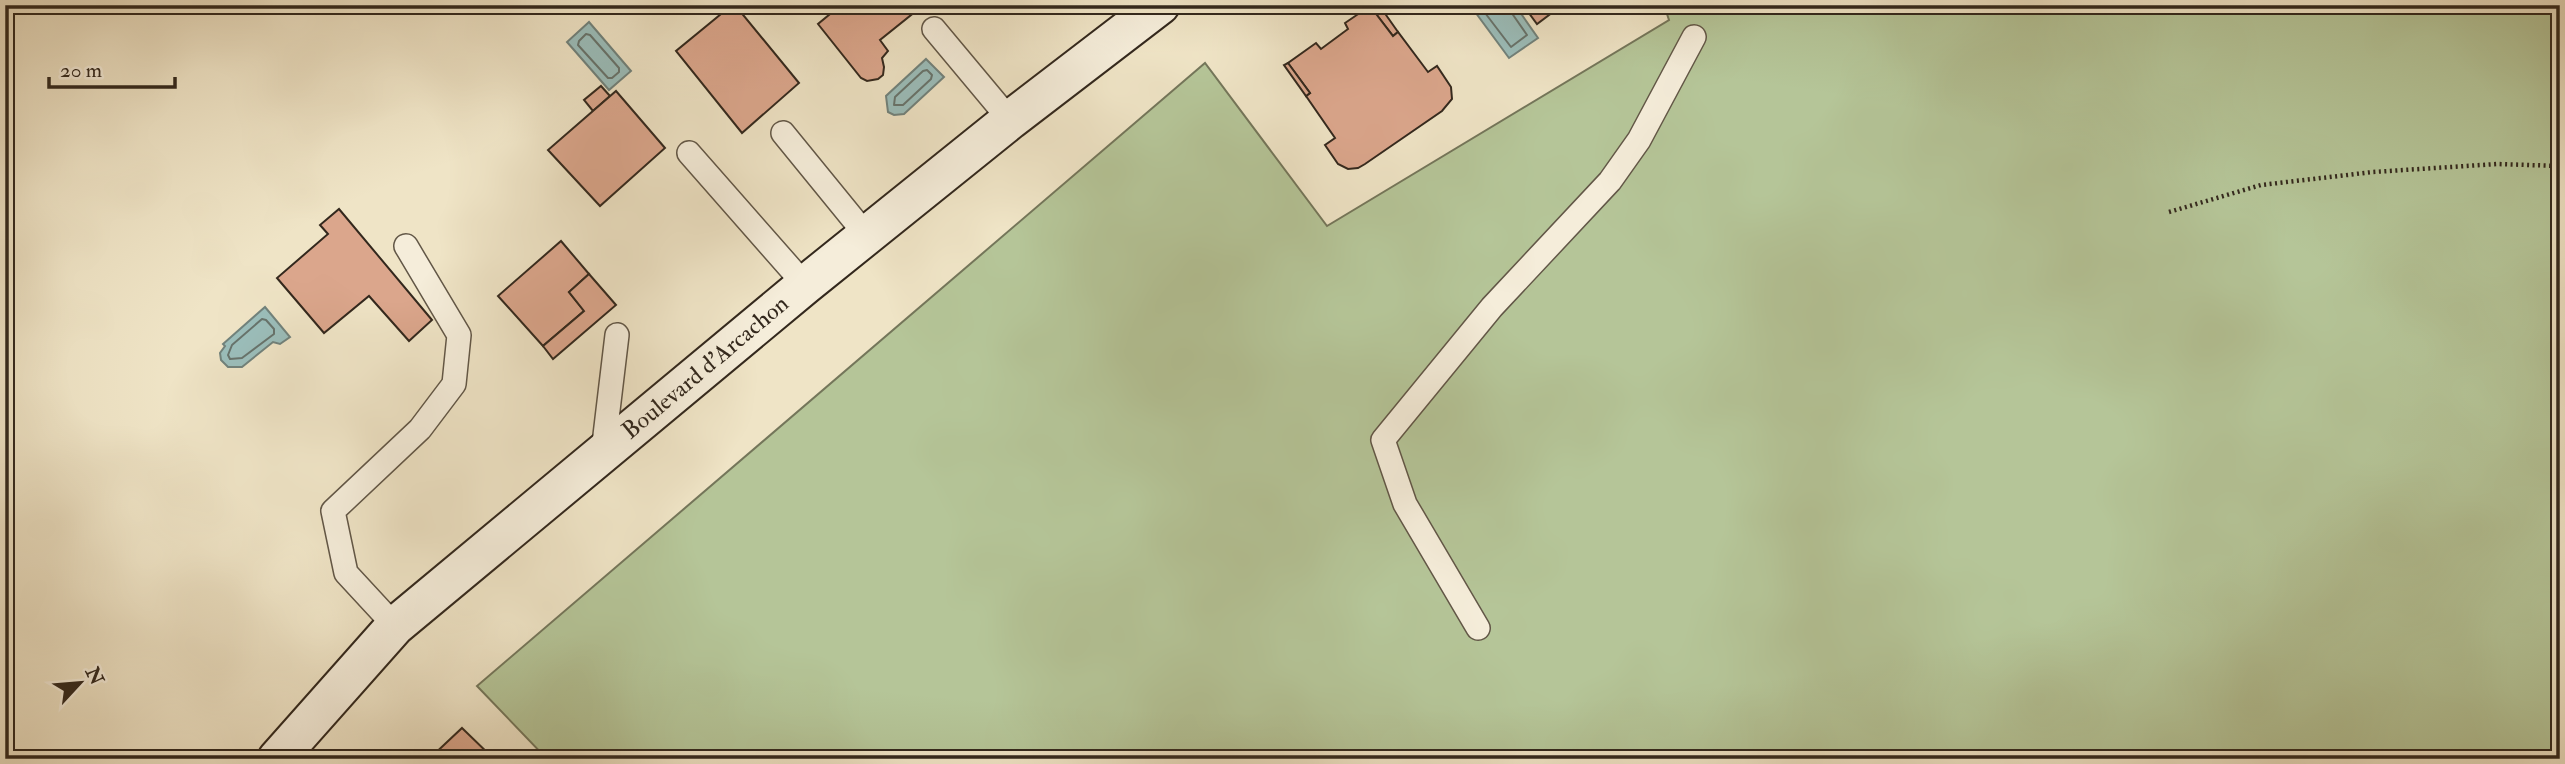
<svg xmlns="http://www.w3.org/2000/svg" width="2565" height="764" font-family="'IM FELL Double Pica',serif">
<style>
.green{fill:#b5c598;stroke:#74765a;stroke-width:2}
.water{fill:#9bbebb;stroke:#71827c;stroke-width:2}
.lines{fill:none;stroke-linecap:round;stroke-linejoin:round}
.shore{stroke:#67736c;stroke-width:2}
.building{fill:#dba68c;stroke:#33281d;stroke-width:2}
.lane-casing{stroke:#625747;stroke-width:26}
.secondary-casing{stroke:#33281d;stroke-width:42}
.path{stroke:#33281d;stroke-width:4.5;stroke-dasharray:2 3.5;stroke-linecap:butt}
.lane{stroke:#f5edda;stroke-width:23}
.secondary{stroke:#f5edda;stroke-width:38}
.labels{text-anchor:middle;stroke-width:5;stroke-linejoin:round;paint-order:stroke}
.street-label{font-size:24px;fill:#33281d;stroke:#f5edda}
</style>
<rect width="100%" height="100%" fill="#efe4c6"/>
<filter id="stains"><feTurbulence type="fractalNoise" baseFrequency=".00286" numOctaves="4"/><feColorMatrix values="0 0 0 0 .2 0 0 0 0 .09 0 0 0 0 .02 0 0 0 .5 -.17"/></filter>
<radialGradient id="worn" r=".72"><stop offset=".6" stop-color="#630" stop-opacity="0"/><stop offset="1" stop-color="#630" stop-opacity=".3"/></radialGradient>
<path class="green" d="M1664,5H2560V759H547L477,686L1205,63L1327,226L1669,20Z"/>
<g class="water">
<path d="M1470,5H1515L1538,38L1509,58Z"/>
<path d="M589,22L631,71L609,90L567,42Z"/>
<path d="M926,59L944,77L904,114L894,115L888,112L886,96Z"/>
<path d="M265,307L290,337L280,344L273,342L242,367H228L221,360L220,353L225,346L223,344Z"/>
</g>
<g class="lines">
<g class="shore">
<path d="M1479,5L1511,47L1527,35L1511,12L1510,5"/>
<path d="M586,34L590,35L619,68V72L612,78H608L578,45L579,41Z"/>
<path d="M927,70L932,75L931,79L903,105H894L895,97L923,71Z"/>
<path d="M262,319L266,320L274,329V334L242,358L230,359L228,355L232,345Z"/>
</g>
</g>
<g class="building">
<path d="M732,5H735L799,83L742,133L676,51Z"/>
<path d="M841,5H911L916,11L880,40L888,51L882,58L884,67L883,75L878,79L867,81L861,78L818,24Z"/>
<path d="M1379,5L1398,32L1393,36L1370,6Z"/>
<path d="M1523,5H1548L1553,12L1537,24Z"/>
<path d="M1370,6L1393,36L1398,32L1428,72L1437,66L1451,87L1452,99L1442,111L1365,164L1358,168L1348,169L1338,164L1325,145L1335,138L1306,96L1310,93L1288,63L1316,43L1321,49L1348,29L1345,23Z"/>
<path d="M1288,63L1310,93L1306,96L1284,65Z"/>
<path d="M601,86L610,96L593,111L584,100Z"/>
<path d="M616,91L665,148L600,206L548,150Z"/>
<path d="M339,209L432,320L409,341L369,296L324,333L277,278L328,234L320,225Z"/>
<path d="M561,241L589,274L569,292L584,311L543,346L498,296Z"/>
<path d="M589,274L616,305L553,359L543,346L584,311L569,292Z"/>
<path d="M462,728L494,759H429Z"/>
</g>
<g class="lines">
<defs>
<g id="lane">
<path d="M934,29L1010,120"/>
<path d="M783,133L867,236"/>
<path d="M689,153L805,285"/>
<path d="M603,452L617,335"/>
<path d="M395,626L346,573L333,511L420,429L454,384L459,335L406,246"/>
<path d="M1478,628L1405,504L1383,440L1492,307L1610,181L1639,140L1694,37"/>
</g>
<path id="secondary" d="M277,759L395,626L805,285L1010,120L1160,5"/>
</defs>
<use href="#lane" class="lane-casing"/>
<use href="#secondary" class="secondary-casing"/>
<path class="path" d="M2169,212L2261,185L2373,172L2497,164L2560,166"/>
<use href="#lane" class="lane"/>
<use href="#secondary" class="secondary"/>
</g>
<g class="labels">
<g class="street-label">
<text transform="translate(705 367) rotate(-40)" y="8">Boulevard d'Arcachon</text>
</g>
</g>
<rect width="2565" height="764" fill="none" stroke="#efe4c6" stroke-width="28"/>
<rect x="7" y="7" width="2551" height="750" fill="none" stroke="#33281d" stroke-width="3.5"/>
<rect x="14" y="14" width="2537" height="736" fill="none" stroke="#33281d" stroke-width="2"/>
<g transform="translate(80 683) rotate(64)" stroke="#f5edda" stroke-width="5" paint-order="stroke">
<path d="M0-5L12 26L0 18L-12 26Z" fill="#33281d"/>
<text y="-10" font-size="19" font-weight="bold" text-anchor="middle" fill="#33281d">N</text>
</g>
<path d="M49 77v10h126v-10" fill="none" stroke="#33281d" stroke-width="3.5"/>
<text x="60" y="77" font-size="21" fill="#33281d" stroke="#f5edda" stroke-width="5" paint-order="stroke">20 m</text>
<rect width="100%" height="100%" filter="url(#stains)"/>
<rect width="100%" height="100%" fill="url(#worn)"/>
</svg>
